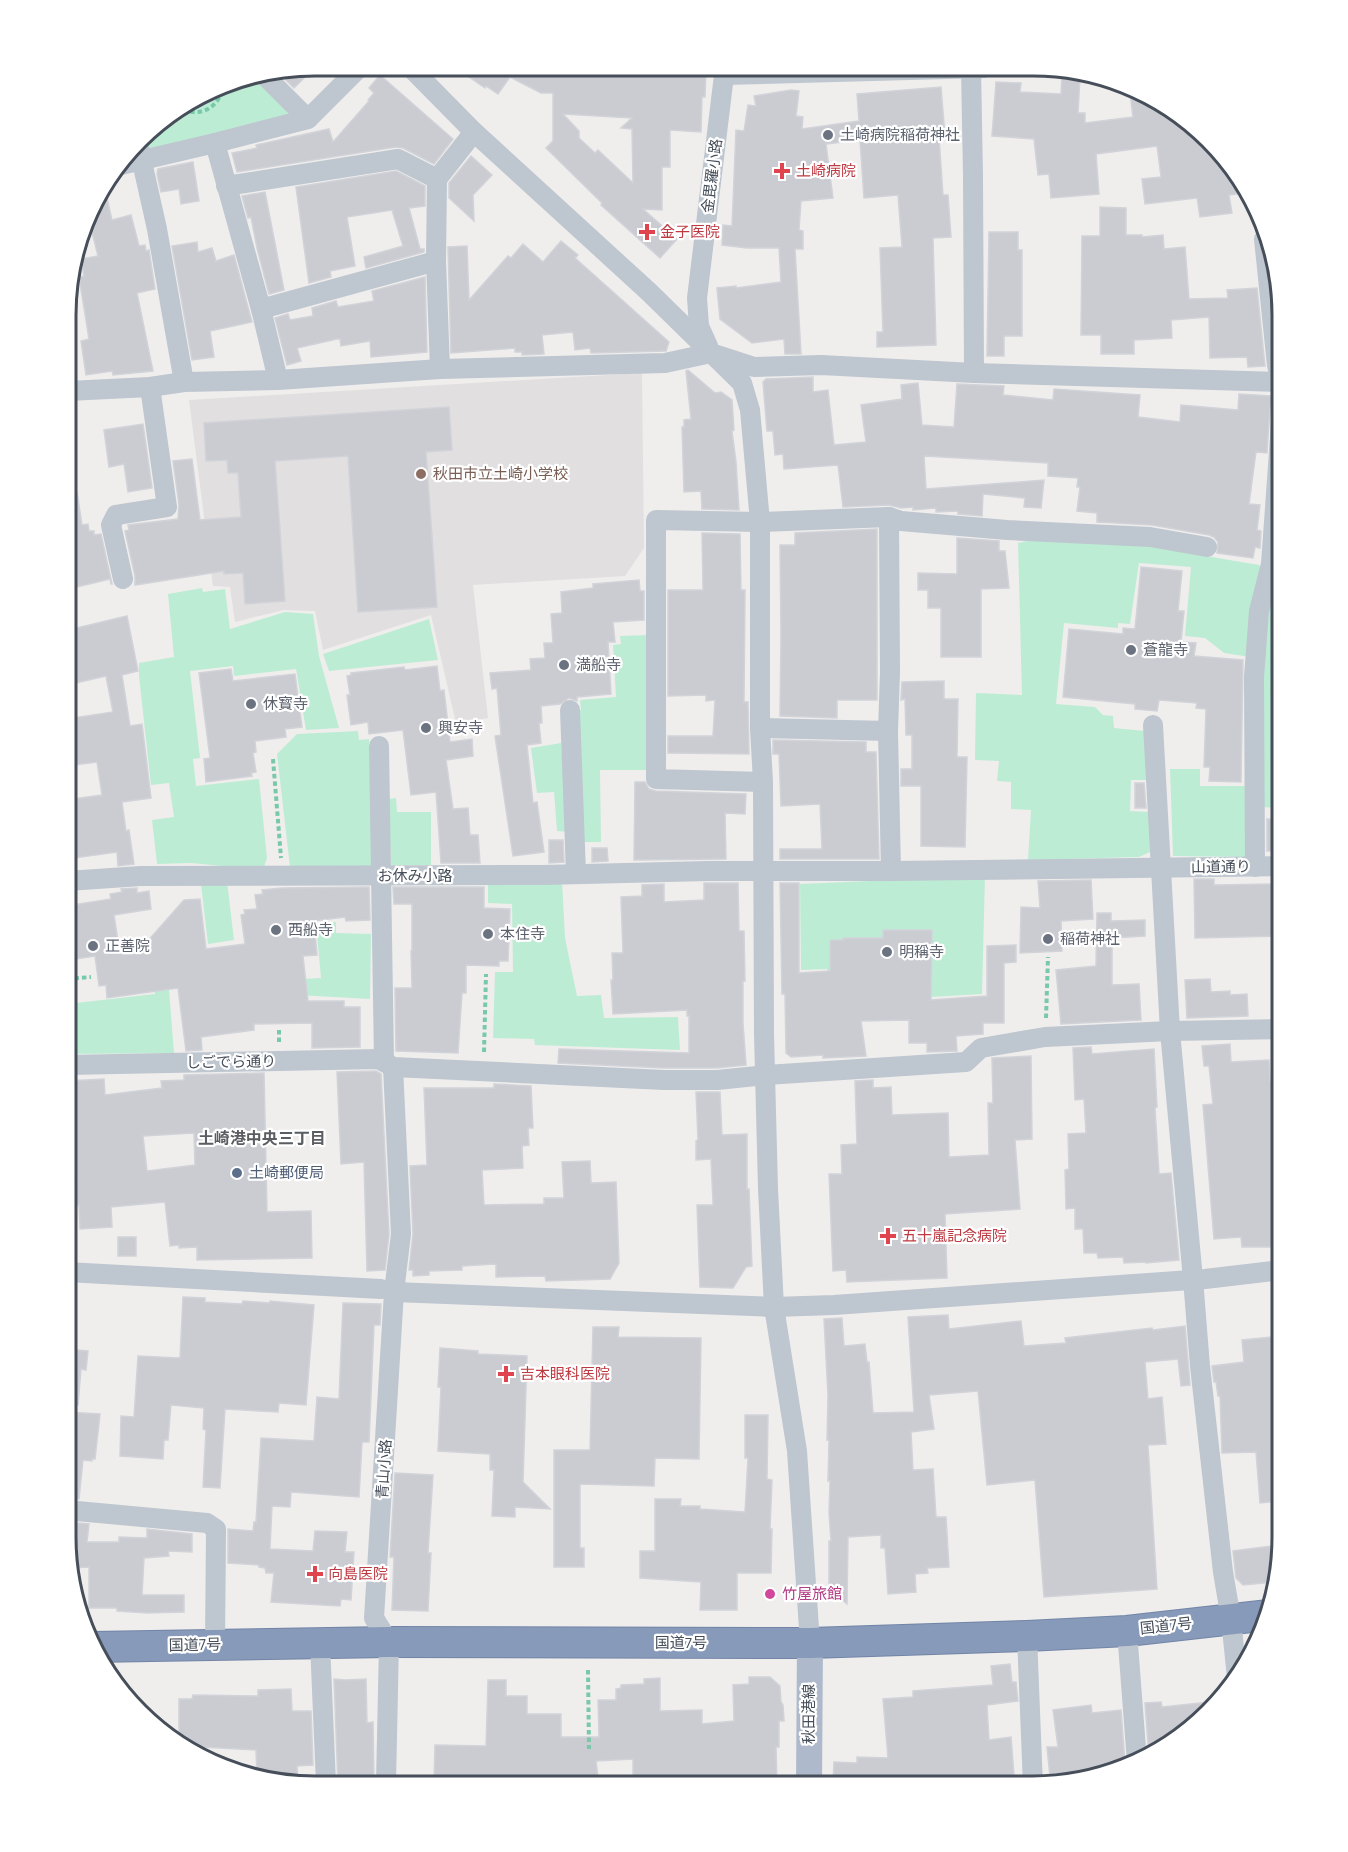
<svg xmlns="http://www.w3.org/2000/svg" width="1348" height="1852" font-family="Manrope,'Noto Sans JP',sans-serif">
<style>
.education{fill:#e1dfdf}
.green{fill:#bdecd4}
.building{fill:#caccd2;stroke:#d1d3d9;stroke-width:1.5;fill-rule:evenodd}
.lines{fill:none;stroke-linecap:round;stroke-linejoin:round}
.highway-casing{stroke:#7285a6;stroke-width:32}
.path{stroke:#77c9a9;stroke-width:4;stroke-dasharray:4.5 3;stroke-linecap:butt}
.minor{stroke:#bec6cf;stroke-width:20}
.major{stroke:#aebacb;stroke-width:26}
.highway{stroke:#879aba;stroke-width:30}
.worship-dot{fill:#6b7280;stroke:#fff;stroke-width:2}
.health-dot{fill:#e0444e;stroke:#fff;stroke-width:2}
.education-dot{fill:#8d6e63;stroke:#fff;stroke-width:2}
.service-dot{fill:#5c6f8a;stroke:#fff;stroke-width:2}
.hotel-dot{fill:#d1479c;stroke:#fff;stroke-width:2}
.labels{text-anchor:middle;stroke-width:4.5;stroke-linejoin:round;paint-order:stroke}
.worship-label{font-size:15px;fill:#5b616d;stroke:#fff;text-anchor:start}
.health-label{font-size:15px;fill:#be3a42;stroke:#fff;text-anchor:start}
.street-label{font-size:15px;fill:#464e5a;stroke:#fff}
.education-label{font-size:15px;fill:#785e54;stroke:#fff;text-anchor:start}
.service-label{font-size:15px;fill:#4e5e75;stroke:#fff;text-anchor:start}
.hotel-label{font-size:15px;fill:#b23c85;stroke:#fff;text-anchor:start}
.neighbourhood-label{font-size:16px;font-weight:bold;fill:#5a5d62;stroke:#fff}
.rim{fill:none;stroke:#464e5a;stroke-width:3}
</style>
<rect width="100%" height="100%" fill="#f0eeed"/>
<path class="education" d="M642,373L644,548L625,576L473,585L488,718L456,723L431,615L323,650L315,611L284,610L235,622L230,587L213,586L189,400Z"/>
<g class="green">
<path d="M255,76L287,107L288,115L148,152L144,136L151,128L235,79Z"/>
<path d="M1036,539L1129,543L1259,565L1263,570L1250,657L1224,653L1205,638L1185,636L1191,567L1139,563L1130,624L1118,623V628L1064,623L1056,704L1095,707L1103,715L1113,716L1114,728L1145,731L1150,780H1131L1130,811L1150,812V852L1139,857L1028,860L1031,810L1011,809V782L997,781L999,761L975,760L976,693L1022,695L1018,543Z"/>
<path d="M1280,564H1282V647L1275,690L1282,692V808L1260,807V686L1270,602Z"/>
<path d="M202,588L203,592L225,589L230,629L285,612L313,614L319,656L339,728L306,730L296,669L234,676L233,666L190,671L200,758L193,759L196,786L259,779L267,858L263,870L191,863L157,864L152,820L174,817L169,783L151,785L139,676V663L174,657L168,594Z"/>
<path d="M429,619L438,660L329,671L323,654Z"/>
<path d="M650,635L651,770H600L601,842H582L578,711L581,710L580,700L616,697L613,645L621,644L620,636Z"/>
<path d="M358,731L359,740L369,739L373,867H290L277,754L297,734Z"/>
<path d="M561,743L567,832L557,831L554,792L537,793L531,748Z"/>
<path d="M1170,769H1200V786H1245V857L1173,856Z"/>
<path d="M396,798L397,812H431V865H391L388,799Z"/>
<path d="M985,876L982,994L914,998L831,993L827,969L801,970L800,884Z"/>
<path d="M562,880L565,938L577,996L601,995L604,1018L678,1017L680,1050L535,1045L534,1039L493,1038L495,972H513L512,904L488,903V882Z"/>
<path d="M227,881L234,940L208,944L201,884Z"/>
<path d="M336,922V933L371,934L370,999L261,993V981L321,978L316,923Z"/>
<path d="M166,951L174,1053L67,1054V1004L155,994L152,964Z"/>
</g>
<g class="building">
<path d="M316,66L294,88L278,72L315,66Z"/>
<path d="M453,66L577,71L578,67H693L706,69L705,97H702L701,132L670,130V167H662V210L643,209L677,239L660,258L601,205L602,203L546,148L553,141V93H541L510,77L498,94L486,86L485,88ZM563,114L632,118L621,128L632,129L633,183L598,150L595,153L579,138V131Z"/>
<path d="M380,75L453,139L434,164L403,148L396,147L237,172L232,153L257,148L256,145L329,129L333,142L369,101L368,100L374,93L369,88Z"/>
<path d="M1062,75L1080,77L1078,113H1085V123L1133,117L1129,85L1184,117L1246,193L1229,195L1232,213L1200,217L1197,198L1145,204L1142,179L1161,177L1157,146L1096,154L1099,194L1051,198L1049,174L1038,175L1034,139L992,136L996,82L1021,83L1020,92L1061,94Z"/>
<path d="M941,87L945,136L939,137L943,195H948L951,237L933,238L936,345L877,347V332H883L880,248L902,247L898,195L864,198L860,140L826,144L833,198L801,201L799,230L803,231V249H795L801,354H785L784,339L752,343L720,319L717,288L736,286V288L781,282L779,248H747L722,245L723,225L732,226L736,130L744,131L748,105L756,106L754,96L791,90L799,91L796,116L803,117L802,129L859,121L857,94Z"/>
<path d="M471,156L492,175L473,195L474,221L449,198V183Z"/>
<path d="M193,162L199,201L181,204L179,189L161,192L157,174L158,169Z"/>
<path d="M396,171L425,186V206L409,208L420,249H424V252L366,268L364,257L403,246L392,210L347,217L355,266L330,271L331,277L309,283L296,187Z"/>
<path d="M104,185L112,220L131,215L139,246L145,245L146,251L149,250L155,289L137,293L153,371L113,375L112,371L86,375L81,341L89,339L79,277L84,276L81,259L98,256L89,220L99,191Z"/>
<path d="M265,192L284,290L269,294L257,248L251,217L248,218L242,196Z"/>
<path d="M1100,207L1126,208V235H1142V237L1163,235L1164,249L1185,247L1189,299L1228,298L1227,290L1257,288L1265,366L1248,367L1247,357L1210,358L1209,317L1171,320L1172,338L1134,340V354H1101V335H1081L1082,236H1100Z"/>
<path d="M989,232H1018V250H1022V336H1004V356H987Z"/>
<path d="M561,241L578,255L575,258L669,342L666,351L591,353L590,348L575,350L573,332L542,335L544,354L522,355V352H515V348L451,353L448,247L467,246L469,300L508,256L511,258L523,244L543,262Z"/>
<path d="M197,242L198,252L212,248L216,261L234,255L252,322L210,331L214,357L192,360L172,246Z"/>
<path d="M425,277L427,352L371,357L370,341L341,346L340,339H337L297,348L301,361L287,365L275,318L288,314L290,320L313,316L312,308L336,301L338,307L374,301L372,291Z"/>
<path d="M688,370L715,393L721,392L732,400L734,430L732,431L736,462L739,510L702,509L701,491L684,492L682,427H684V420L691,419L686,371Z"/>
<path d="M813,377V392L828,390L834,445L866,442L861,405L902,399L901,385L918,383L922,425L954,427L957,384L1004,386L1003,395L1053,400L1054,389L1140,395L1138,417L1180,422L1181,405L1238,410L1239,394L1273,396L1276,399L1272,403L1270,408L1267,453L1256,452L1249,504L1260,505L1257,530L1261,531L1260,548L1255,547L1253,558L1217,553L1218,542L1214,537L1209,535L1152,525L1097,522V513L1077,511L1080,487H1077L1078,478L1048,476V463L924,456L926,489L1044,480L1041,508L1024,507L1025,498L983,494L982,516L958,514V511L936,512V508L913,510V507L901,508L889,505L843,507L838,465L784,469L783,454L775,455L773,431H767L763,382L766,379Z"/>
<path d="M449,407L452,450L426,452L437,607L358,612L348,456L275,461L285,601L245,604L243,573L224,574V571L135,585V576L125,531L129,530L128,525L178,519L179,505L173,461L192,459L200,520L241,517L238,473H228L227,460L206,461L204,423Z"/>
<path d="M143,424L152,488L128,492L124,464L109,467L104,430Z"/>
<path d="M77,492L82,525L88,524L89,531H94V535L101,534L112,584H111L110,579L68,589V493Z"/>
<path d="M877,529V700H837V718L780,716L781,635L780,545H795V533Z"/>
<path d="M702,533L740,534L741,590H745L744,702H748L749,754L668,753V736H713L715,700L706,701V695L668,696V590H703Z"/>
<path d="M957,538L999,541V551H1005L1009,588L981,589V657H941V608H928V590H918V573L957,574Z"/>
<path d="M1141,567L1182,571L1178,611H1184L1181,642L1196,643L1194,656L1243,660L1241,782L1209,781L1210,767H1204L1206,709L1196,708L1197,703L1159,700L1157,711L1135,709V704L1063,697L1069,629L1123,634V628L1135,629Z"/>
<path d="M639,580L640,591H644V620L613,622L615,642H608L611,694L577,697V701L569,698L560,704L541,706L542,723H539L541,743L527,745L533,803L537,802L544,852L513,856L495,736L501,735L497,688L492,689L490,673L531,670L530,659L545,658L544,643H553L551,614L562,613L561,592L593,588V584Z"/>
<path d="M127,616L138,671L122,675L130,726L142,724L151,798L122,802L126,831L129,830L134,864L118,866L117,852L67,859V800L102,795L97,762L67,766V719L113,712L106,676L67,685L68,630Z"/>
<path d="M437,666L440,691L444,690L450,742L472,739L473,756L446,760L453,809L468,808L470,835H478L480,863H441L436,792L411,795L403,730L369,734L368,722L351,725L347,695H350L347,676L351,675V673L404,667L405,670Z"/>
<path d="M231,669L233,681L295,674L302,727L285,729L286,737L255,741L256,752L253,753L256,772L251,773L252,776L206,782L204,759L210,758L199,673Z"/>
<path d="M944,681V699H958L957,757H967L965,847L921,846V786H901V769H912V735H906L905,699L901,700L902,682Z"/>
<path d="M773,740L866,742V752H876L879,859H780V849H822L820,804L781,806L779,754H773Z"/>
<path d="M635,782H645L649,789L656,791L746,794L745,814L725,813L726,859L634,860Z"/>
<path d="M1135,783H1144L1146,808H1135Z"/>
<path d="M1267,819L1282,820V851H1267Z"/>
<path d="M549,840H563L564,862L549,863Z"/>
<path d="M592,848H607L608,861L592,862Z"/>
<path d="M1194,879H1214V885L1280,884V901H1282V936L1195,938Z"/>
<path d="M1091,880L1093,919L1061,921L1062,951L1020,953L1021,907L1040,908L1038,881Z"/>
<path d="M704,883H738L739,931H744L745,981H743V1023L746,1065L716,1068H664L558,1063L559,1049L689,1053V1016H687V1010L613,1014L611,980H613L612,953H623L621,897L642,896V885L664,884V902L704,900Z"/>
<path d="M780,883H799V973L830,971V940H843V938H883V930H932L931,1000L987,996V946L1016,945V962L1004,963V1023H983V1034L956,1036L957,1051L927,1052V1043H909V1020L861,1021L866,1056L823,1058V1055L791,1057L786,1053L785,994H782Z"/>
<path d="M369,887L370,920L346,921L345,917L314,921L317,955L303,956L308,1001H344V1007H360V1047L312,1048V1023L254,1024V1030L201,1037L202,1050L186,1051L178,988L107,998L106,985L99,986L95,956L76,959L75,952L67,953V906L111,899L110,894L122,892L121,889L137,888V893L149,891L151,909L114,915L119,948L145,944L184,900L200,899L206,949L245,944L241,915L245,914L244,910L257,909L255,895L263,894L262,890L282,888Z"/>
<path d="M393,887H484V908L510,909L508,961H499V966L466,965V993H462L458,1053L396,1051L395,988H412L411,951H412V904H394Z"/>
<path d="M1097,913H1111V921L1145,920V936L1112,938V985L1139,984L1141,1020L1061,1024L1056,970L1096,966Z"/>
<path d="M1210,979L1211,992L1230,991V995L1247,994L1248,1016L1187,1018L1185,980Z"/>
<path d="M1230,1044L1231,1062L1269,1060L1270,1081H1282V1202H1272L1274,1247H1242L1241,1237L1214,1239L1203,1105L1213,1104L1209,1066H1204L1202,1046Z"/>
<path d="M1091,1047L1092,1054L1154,1049L1157,1107L1155,1108L1159,1174L1171,1173L1179,1260L1146,1263V1262L1124,1263L1123,1257L1098,1258L1097,1253H1084L1083,1229H1075V1208L1066,1209L1065,1170L1069,1169L1068,1134L1086,1133L1084,1099L1075,1100L1073,1048Z"/>
<path d="M1031,1056L1032,1139L1015,1140L1020,1209L945,1214L947,1278L847,1282L846,1270L833,1271L829,1174H842L841,1145L857,1144L855,1081L873,1080V1088L891,1087L892,1115L948,1113L949,1157L989,1155L988,1103H993L992,1058Z"/>
<path d="M376,1071L381,1074L389,1234L385,1270L367,1271L364,1162L341,1164L337,1072Z"/>
<path d="M264,1073L267,1212L311,1211L312,1258L197,1260V1247L179,1248V1245L170,1246L165,1202L111,1207L112,1227L80,1229L79,1205H67V1180L77,1179L75,1134H67V1081L104,1079L105,1095L162,1088L161,1081L184,1080V1075ZM194,1133L195,1165L147,1171L143,1136Z"/>
<path d="M494,1084L531,1086L533,1128H528L529,1145L522,1146L523,1168L482,1170L484,1205L544,1204V1198H564L562,1162L590,1161L591,1183L616,1182L619,1263L610,1279L546,1281L545,1276L496,1277V1264L462,1266V1270L429,1271V1275L413,1276V1270H409L413,1234L410,1166L427,1165L424,1088H494Z"/>
<path d="M696,1092H720L722,1135L747,1134V1189H749L752,1266L746,1267L733,1288L700,1287L697,1205H713V1202L711,1159L696,1160V1141L698,1140Z"/>
<rect x="118" y="1237" width="18" height="19"/>
<path d="M183,1297L205,1298V1302L242,1304L243,1301L270,1303V1301L314,1305L306,1405L279,1403L278,1412L225,1409L220,1488L203,1487L206,1430L203,1429L204,1408L171,1405L168,1440H164L163,1459L120,1456L121,1416L134,1417L138,1356L180,1358Z"/>
<path d="M343,1303L381,1304L380,1325H374L369,1442H362L359,1497L291,1492L290,1507L272,1506L270,1549L313,1551L315,1531L347,1532L345,1552H354L351,1600L341,1599L340,1606L271,1602L274,1573H266L265,1568L259,1567V1565L228,1563V1529L253,1531L254,1522H256L261,1438L314,1441L317,1397L339,1399Z"/>
<path d="M948,1315L949,1329L1021,1321L1024,1346L1066,1343L1065,1338L1152,1328L1153,1330L1185,1326L1190,1385L1181,1386L1178,1359L1145,1362L1148,1399L1162,1397L1166,1444L1148,1445L1157,1589L1044,1597L1035,1480L987,1485L978,1391L929,1395L934,1429L911,1432L913,1470L933,1469L936,1517H946L949,1567L927,1568L928,1573L915,1574L916,1592L888,1594L885,1548H881V1535L848,1537L847,1604L829,1589V1541H831L829,1513L830,1481H828L829,1440H827L828,1396L824,1319L842,1318L844,1346L865,1344L867,1362H869L873,1413L914,1412L908,1317Z"/>
<path d="M593,1327H619L618,1337L701,1338L699,1459L655,1458L654,1486L580,1484V1548H584V1567H554V1450H590Z"/>
<path d="M1282,1336L1281,1501L1260,1503L1256,1452L1222,1453L1220,1396H1218L1216,1382H1214L1212,1366L1244,1362L1242,1340Z"/>
<path d="M440,1348L478,1351V1354L527,1356L523,1482L550,1509L515,1507V1517L492,1516L494,1470H490V1454L438,1451L441,1387H438Z"/>
<path d="M66,1349L88,1351L86,1370L81,1369L78,1405L66,1404Z"/>
<path d="M66,1412L100,1414L95,1459H92V1461L83,1460L79,1499L66,1498Z"/>
<path d="M745,1415H768L767,1479L772,1480L770,1529H772L771,1573H737V1610H700L701,1582L640,1578V1551H655V1499H681L680,1506H700V1509L745,1512L748,1458H745Z"/>
<path d="M395,1473L433,1475L428,1553H431L428,1611L392,1610L394,1557H390Z"/>
<path d="M66,1522L89,1524L87,1542H119V1537L147,1538V1529L192,1534V1552L168,1551L169,1556L144,1558L142,1595H184V1612L147,1613L117,1611V1608H89V1567L73,1568L66,1537Z"/>
<path d="M1279,1545L1280,1558L1276,1582L1243,1585L1236,1578L1233,1551Z"/>
<path d="M1010,1664L1012,1682H1016L1018,1701L987,1705L989,1740L1011,1737L1014,1775L976,1778L977,1786L833,1785L834,1762L857,1763V1757L888,1758L883,1699L913,1697V1691L993,1685L991,1666Z"/>
<path d="M749,1677H770L780,1686L781,1702L783,1705L784,1721H779V1747H776L777,1785H633V1759L596,1761L598,1777H594L595,1785L464,1784V1783L434,1782L435,1745L486,1746L488,1680H506V1696H527V1714H561V1737H599L598,1700H616V1689L621,1688V1685L644,1684V1679L660,1678V1711L702,1710V1724L734,1721L733,1685L749,1684Z"/>
<path d="M334,1679L346,1680L366,1679L367,1723L373,1722L374,1784H338Z"/>
<path d="M291,1689L292,1711H311L313,1765L297,1766L298,1784H283L257,1777L256,1750L202,1747V1748H187L179,1743V1699H192L193,1695L258,1696V1690Z"/>
<path d="M1161,1702L1162,1707L1209,1702V1710L1197,1724L1149,1756L1145,1703Z"/>
<path d="M1091,1705L1092,1713L1121,1710L1125,1764L1068,1778V1776L1050,1777L1047,1747H1058L1053,1710Z"/>
</g>
<g class="lines">
<defs>
<path id="highway" d="M92,1647L389,1642L810,1643L1027,1636L1127,1631L1269,1615"/>
</defs>
<use href="#highway" class="highway-casing"/>
<g class="path">
<path d="M183,109C202,118 220,106 223,86"/>
<path d="M273,759L281,858"/>
<path d="M67,979L91,977"/>
<path d="M1046,1018L1048,957"/>
<path d="M279,1042V1027"/>
<path d="M484,1052L486,974"/>
<path d="M588,1670L589,1749"/>
</g>
<g class="minor">
<path d="M409,66L474,132L649,292L742,383L750,410L760,522V728L763,782L764,1034L768,1189L774,1307L797,1451L810,1643"/>
<path d="M971,68L973,176L974,373"/>
<path d="M264,75L308,119"/>
<path d="M724,75L984,68"/>
<path d="M215,143L261,309L278,380"/>
<path d="M138,144L157,229L184,382"/>
<path d="M121,165L215,143L308,119L361,66"/>
<path d="M226,186L398,159L437,179"/>
<path d="M1264,239L1277,365L1282,389"/>
<path d="M261,309L436,261"/>
<path d="M708,346L699,326L697,298L725,67"/>
<path d="M440,369L436,261L437,179L474,132"/>
<path d="M68,391L150,387L184,382L278,380L440,369L665,363L711,353L754,367L821,365L974,373L1282,382"/>
<path d="M123,579L111,525L116,515L167,507L150,387"/>
<path d="M570,710L576,874"/>
<path d="M1153,725L1170,1031L1193,1279L1200,1366L1223,1572L1231,1619L1237,1678"/>
<path d="M760,728L888,731L890,672L889,517L901,521L1007,530L1150,537L1207,547"/>
<path d="M888,731L891,871"/>
<path d="M379,746L384,1062"/>
<path d="M763,782L656,779V520L760,522L889,517"/>
<path d="M1255,867L1254,677L1259,611L1271,564L1282,409"/>
<path d="M67,881L141,876L542,875L708,871H891L1282,866"/>
<path d="M67,1065L379,1059L393,1067L664,1080H717L766,1075L966,1062L981,1048L1045,1037L1170,1031L1282,1029"/>
<path d="M66,1272L381,1289"/>
<path d="M394,1292L774,1307L834,1305L1205,1279L1282,1270"/>
<path d="M66,1510L207,1523L216,1529L215,1645"/>
<path d="M1127,1631L1137,1762"/>
<path d="M1027,1636L1033,1786"/>
<path d="M320,1643L326,1784"/>
<path d="M386,1784L389,1642L374,1618L394,1292L401,1234L393,1067"/>
</g>
<path class="major" d="M809,1785L810,1643"/>
<use href="#highway" class="highway"/>
</g>
<g class="worship-dot">
<circle cx="828" cy="135" r="6"/>
<circle cx="1131" cy="650" r="6"/>
<circle cx="564" cy="665" r="6"/>
<circle cx="251" cy="704" r="6"/>
<circle cx="426" cy="728" r="6"/>
<circle cx="276" cy="930" r="6"/>
<circle cx="488" cy="934" r="6"/>
<circle cx="1048" cy="939" r="6"/>
<circle cx="93" cy="946" r="6"/>
<circle cx="887" cy="952" r="6"/>
</g>
<g class="health-dot">
<path d="M779 162h6v6h6v6h-6v6h-6v-6h-6v-6h6z"/>
<path d="M644 223h6v6h6v6h-6v6h-6v-6h-6v-6h6z"/>
<path d="M885 1227h6v6h6v6h-6v6h-6v-6h-6v-6h6z"/>
<path d="M503 1365h6v6h6v6h-6v6h-6v-6h-6v-6h6z"/>
<path d="M312 1565h6v6h6v6h-6v6h-6v-6h-6v-6h6z"/>
</g>
<circle class="education-dot" cx="421" cy="474" r="6"/>
<circle class="service-dot" cx="237" cy="1173" r="6"/>
<circle class="hotel-dot" cx="770" cy="1594" r="6"/>
<g class="labels">
<g class="worship-label">
<text x="840" y="140">土崎病院稲荷神社</text>
<text x="1143" y="655">蒼龍寺</text>
<text x="576" y="670">満船寺</text>
<text x="263" y="709">休寳寺</text>
<text x="438" y="733">興安寺</text>
<text x="288" y="935">西船寺</text>
<text x="500" y="939">本住寺</text>
<text x="1060" y="944">稲荷神社</text>
<text x="105" y="951">正善院</text>
<text x="899" y="957">明稱寺</text>
</g>
<g class="health-label">
<text x="796" y="176">土崎病院</text>
<text x="660" y="237">金子医院</text>
<text x="902" y="1241">五十嵐記念病院</text>
<text x="520" y="1379">吉本眼科医院</text>
<text x="328" y="1579">向島医院</text>
</g>
<g class="street-label">
<text transform="translate(712 176) rotate(-83)" y="5">金毘羅小路</text>
<text transform="translate(1221 867) rotate(-1)" y="5">山道通り</text>
<text x="415" y="881">お休み小路</text>
<text transform="translate(231 1062) rotate(-1)" y="5">しごでら通り</text>
<text transform="translate(384 1469) rotate(-86)" y="5">青山小路</text>
<text transform="translate(1166 1626) rotate(-6)" y="5">国道7号</text>
<text x="681" y="1648">国道7号</text>
<text transform="translate(195 1645) rotate(-1)" y="5">国道7号</text>
<text transform="translate(809 1714) rotate(-90)" y="5">秋田港線</text>
</g>
<g class="education-label">
<text x="433" y="479">秋田市立土崎小学校</text>
</g>
<g class="service-label">
<text x="249" y="1178">土崎郵便局</text>
</g>
<g class="hotel-label">
<text x="782" y="1599">竹屋旅館</text>
</g>
<g class="neighbourhood-label">
<text x="262" y="1144">土崎港中央三丁目</text>
</g>
</g>
<path d="M0 0H1348V1852H0ZM315 76H1033A239 239 0 0 1 1272 315V1537A239 239 0 0 1 1033 1776H315A239 239 0 0 1 76 1537V315A239 239 0 0 1 315 76Z" fill="#fff" fill-rule="evenodd"/>
<path class="rim" d="M315 76H1033A239 239 0 0 1 1272 315V1537A239 239 0 0 1 1033 1776H315A239 239 0 0 1 76 1537V315A239 239 0 0 1 315 76Z"/>
</svg>
